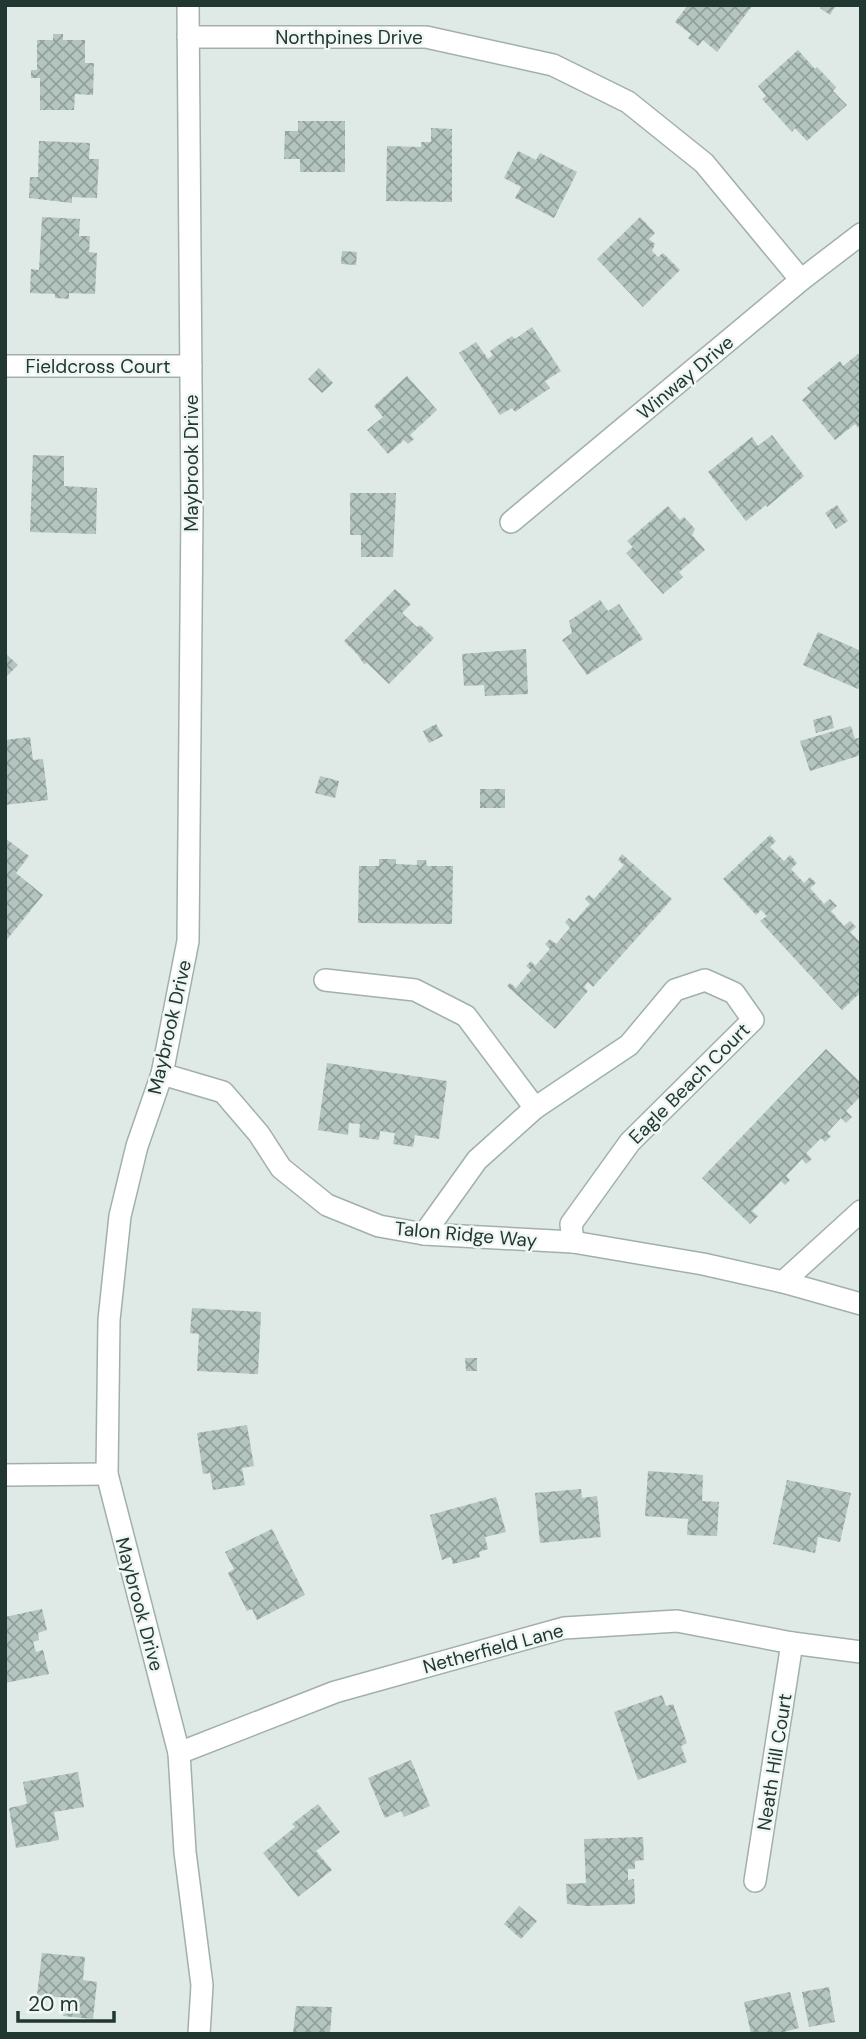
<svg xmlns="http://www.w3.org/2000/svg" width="866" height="2039" font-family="'DM Sans',sans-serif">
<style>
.building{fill:url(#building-cross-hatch)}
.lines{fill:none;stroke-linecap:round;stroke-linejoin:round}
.minor-casing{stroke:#a2b0ac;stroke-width:24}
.minor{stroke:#fff;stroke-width:21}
.labels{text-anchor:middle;stroke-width:5;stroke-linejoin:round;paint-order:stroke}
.street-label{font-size:19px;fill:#213832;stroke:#eff6f3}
</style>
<defs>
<pattern id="building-cross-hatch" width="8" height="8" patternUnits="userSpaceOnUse" patternTransform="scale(1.75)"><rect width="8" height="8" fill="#b4c4be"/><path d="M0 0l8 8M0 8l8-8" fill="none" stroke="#92a09b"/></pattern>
</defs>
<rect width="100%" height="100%" fill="#dfe9e5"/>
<g class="building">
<path d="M688,5H753L717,52L703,40L698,46L688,38L691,34L675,22Z"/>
<path d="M822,5H836L830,15L820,8Z"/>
<path d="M53,34H63V40H85V63H94L93,95L75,94L74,110H40V78H31V70H37V40H53Z"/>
<path d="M798,50L815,69L817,67L836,87L833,91L847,105L807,141L795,128L792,132L762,99L766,96L758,86Z"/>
<path d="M298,121H345V172H300V159H284L285,131H298Z"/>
<path d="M431,128L452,129V202L386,201L387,146L421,147V142H431Z"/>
<path d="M39,141L90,143L89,159H99L97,198L72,197V203L29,198L30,177H38Z"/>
<path d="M518,151L536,160L540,153L577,172L554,218L515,198L521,187L504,178Z"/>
<path d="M42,217L80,219L79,236H90L89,252L97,253L95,294L69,293V299L55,298V294L30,293L31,269L39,270Z"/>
<path d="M640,217L655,233L649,239L655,244L652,251L658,257L663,253L680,270L643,307L597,259Z"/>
<path d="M342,251L357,252L356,265L341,264Z"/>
<path d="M532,327L561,371L545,381L550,388L515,412L512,408L500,415L459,353L476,342L488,359L493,355L490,351L512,336L515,339Z"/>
<path d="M858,354L861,357V425L858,428L855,424L835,440L802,400L811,392L807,388L840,361L843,366Z"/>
<path d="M319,368L333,383L322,393L308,379Z"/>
<path d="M407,376L437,410L410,435L414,439L408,444L404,440L388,454L367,430L383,417L374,406Z"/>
<path d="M772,435L804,476L767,507L766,505L746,521L708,472L752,437L758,446Z"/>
<path d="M33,455L64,456V486L97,488L96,534L30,532Z"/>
<path d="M350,493H396L393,557H361V535H350Z"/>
<path d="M837,505L848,521L836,529L825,513Z"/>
<path d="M668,506L680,520L684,517L695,529L692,535L705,550L679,572L683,577L663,594L626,553L633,547L627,541Z"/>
<path d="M395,589L411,604L402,613L417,627L420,625L434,638L389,684L367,663L364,664L357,654L344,641Z"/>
<path d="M600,600L608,611L619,604L643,639L587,675L562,640L572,633L569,621Z"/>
<path d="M818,632L861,651V685L858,689L803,665Z"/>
<path d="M526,649L528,694L485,696L484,685L464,686L462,654Z"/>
<path d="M5,653L18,665L5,678Z"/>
<path d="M831,715L834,728L816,733L813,720Z"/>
<path d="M436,724L443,736L429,743L423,731Z"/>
<path d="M851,726L855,739L861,737V755L810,771L800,741Z"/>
<path d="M30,737L33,760L43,759L48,800L5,805V740Z"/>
<path d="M320,776L339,781L335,798L315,793Z"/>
<rect x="480" y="789" width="25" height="19"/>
<path d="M770,835L776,841L770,847L784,861L790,855L797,863L791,869L804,883L810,877L816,883L810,888L824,904L830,899L837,906L831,911L844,926L850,921L856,927L850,932L861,943V992L842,1010L760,921L767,916L761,910L756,915L723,879Z"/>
<path d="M5,838L29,856L16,873L43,895L5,942Z"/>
<path d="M622,854L672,899L593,987L588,982L584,987L588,991L555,1029L507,986L510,983L516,988L531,970L526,966L531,961L535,966L550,949L545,944L550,939L556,944L570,928L565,922L569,918L574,922L590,904L585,899L589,895L594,899L624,865L618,860Z"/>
<path d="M379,859H396V864L417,865V860H426L427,866H453L452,924L358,923L359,866H379Z"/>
<path d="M826,1049L861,1083V1096L846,1111L852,1117L846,1123L841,1118L827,1133L831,1136L825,1142L821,1138L806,1153L812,1159L806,1164L802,1159L786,1176L790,1180L785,1185L781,1181L752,1211L758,1216L750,1224L702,1178Z"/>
<path d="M327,1063L447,1081L439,1139L415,1135L413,1147L393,1144L395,1133L380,1131L379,1140L359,1137L360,1124L349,1123L348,1135L318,1130Z"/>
<path d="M192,1308L261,1312L258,1374L197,1371L199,1334L190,1333Z"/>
<path d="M465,1358H477V1371H466Z"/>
<path d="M247,1425L254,1466L242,1468L245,1485L213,1490L210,1473L203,1474L197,1433Z"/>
<path d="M648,1471L703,1475L702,1501L719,1502L717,1536L687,1535L688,1519L645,1516Z"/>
<path d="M787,1480L851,1493L840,1542L818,1537L815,1553L773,1544Z"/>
<path d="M581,1489L582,1498L597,1496L601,1537L540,1543L535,1493Z"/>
<path d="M496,1497L506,1532L485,1537L488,1549L479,1552L480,1557L453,1564L451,1557L442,1560L430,1515Z"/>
<path d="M272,1529L305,1595L257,1620L252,1609L247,1611L228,1573L234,1569L225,1552Z"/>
<path d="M42,1609L47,1630L38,1633L39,1640L33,1642L36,1652L43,1650L49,1674L5,1683V1617Z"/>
<path d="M662,1695L666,1706L673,1704L687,1743L681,1746L687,1762L638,1780L614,1712Z"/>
<path d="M411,1760L430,1806L404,1817L401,1811L385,1818L368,1778Z"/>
<path d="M78,1772L84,1807L54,1812L59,1840L16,1848L9,1808L27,1804L23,1782Z"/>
<path d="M318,1804L340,1832L316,1851L332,1870L298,1897L263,1853L295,1827L292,1824Z"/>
<path d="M643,1837L644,1860L635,1861V1869H628V1880L634,1879L635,1904L587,1906L567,1904L566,1884L586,1883L584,1839Z"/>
<path d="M519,1906L537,1921L521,1939L504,1924Z"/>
<path d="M42,1953L85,1957L83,1980L97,1982L93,2019L63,2016L65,1998L37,1995Z"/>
<path d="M829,1987L835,2022L809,2027L802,1992Z"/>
<path d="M790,1992L799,2028L776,2034H751L744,2002Z"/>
<path d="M296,2006L332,2007L330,2034H293Z"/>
</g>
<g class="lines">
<defs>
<g id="minor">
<path d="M188,5L192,510L188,941L162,1074L137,1146L120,1216L109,1320L107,1474L179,1753L185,1852L202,1985L199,2034"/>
<path d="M188,37H426L553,65L628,102L704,163L801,280"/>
<path d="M5,366H191"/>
<path d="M511,522L801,280L861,234"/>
<path d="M325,980L415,990L466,1016L535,1108"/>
<path d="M162,1074L223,1092L259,1134L281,1168L327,1205L379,1226L424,1234L573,1242L703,1264L783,1282L861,1304"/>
<path d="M424,1234L477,1160L535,1108L629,1045L675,990L705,980L734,993L753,1020L630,1142L571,1224L573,1242"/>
<path d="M783,1282L861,1211"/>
<path d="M5,1475L107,1474"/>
<path d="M179,1753L335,1692L564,1628L677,1621L792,1643L861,1652"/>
<path d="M755,1881L792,1643"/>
</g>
</defs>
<use href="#minor" class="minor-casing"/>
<use href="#minor" class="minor"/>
</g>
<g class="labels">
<g class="street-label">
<text x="349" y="44">Northpines Drive</text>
<text x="98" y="373">Fieldcross Court</text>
<text transform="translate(685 377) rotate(-40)" y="7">Winway Drive</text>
<text transform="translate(191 463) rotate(-90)" y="7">Maybrook Drive</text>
<text transform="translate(169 1027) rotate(-77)" y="7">Maybrook Drive</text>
<text transform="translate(689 1083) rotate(-45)" y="7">Eagle Beach Court</text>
<text transform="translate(466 1234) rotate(5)" y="7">Talon Ridge Way</text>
<text transform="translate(140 1604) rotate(75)" y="7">Maybrook Drive</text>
<text transform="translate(493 1648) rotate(-15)" y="7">Netherfield Lane</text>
<text transform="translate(774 1762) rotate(-81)" y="7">Neath Hill Court</text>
</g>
</g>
<rect width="866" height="2039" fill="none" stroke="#213832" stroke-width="14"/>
<path d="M18 2011v10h96v-10" fill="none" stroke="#213832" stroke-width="3.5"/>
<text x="28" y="2011" font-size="21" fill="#213832" stroke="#eff6f3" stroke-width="5" paint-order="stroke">20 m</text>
</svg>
